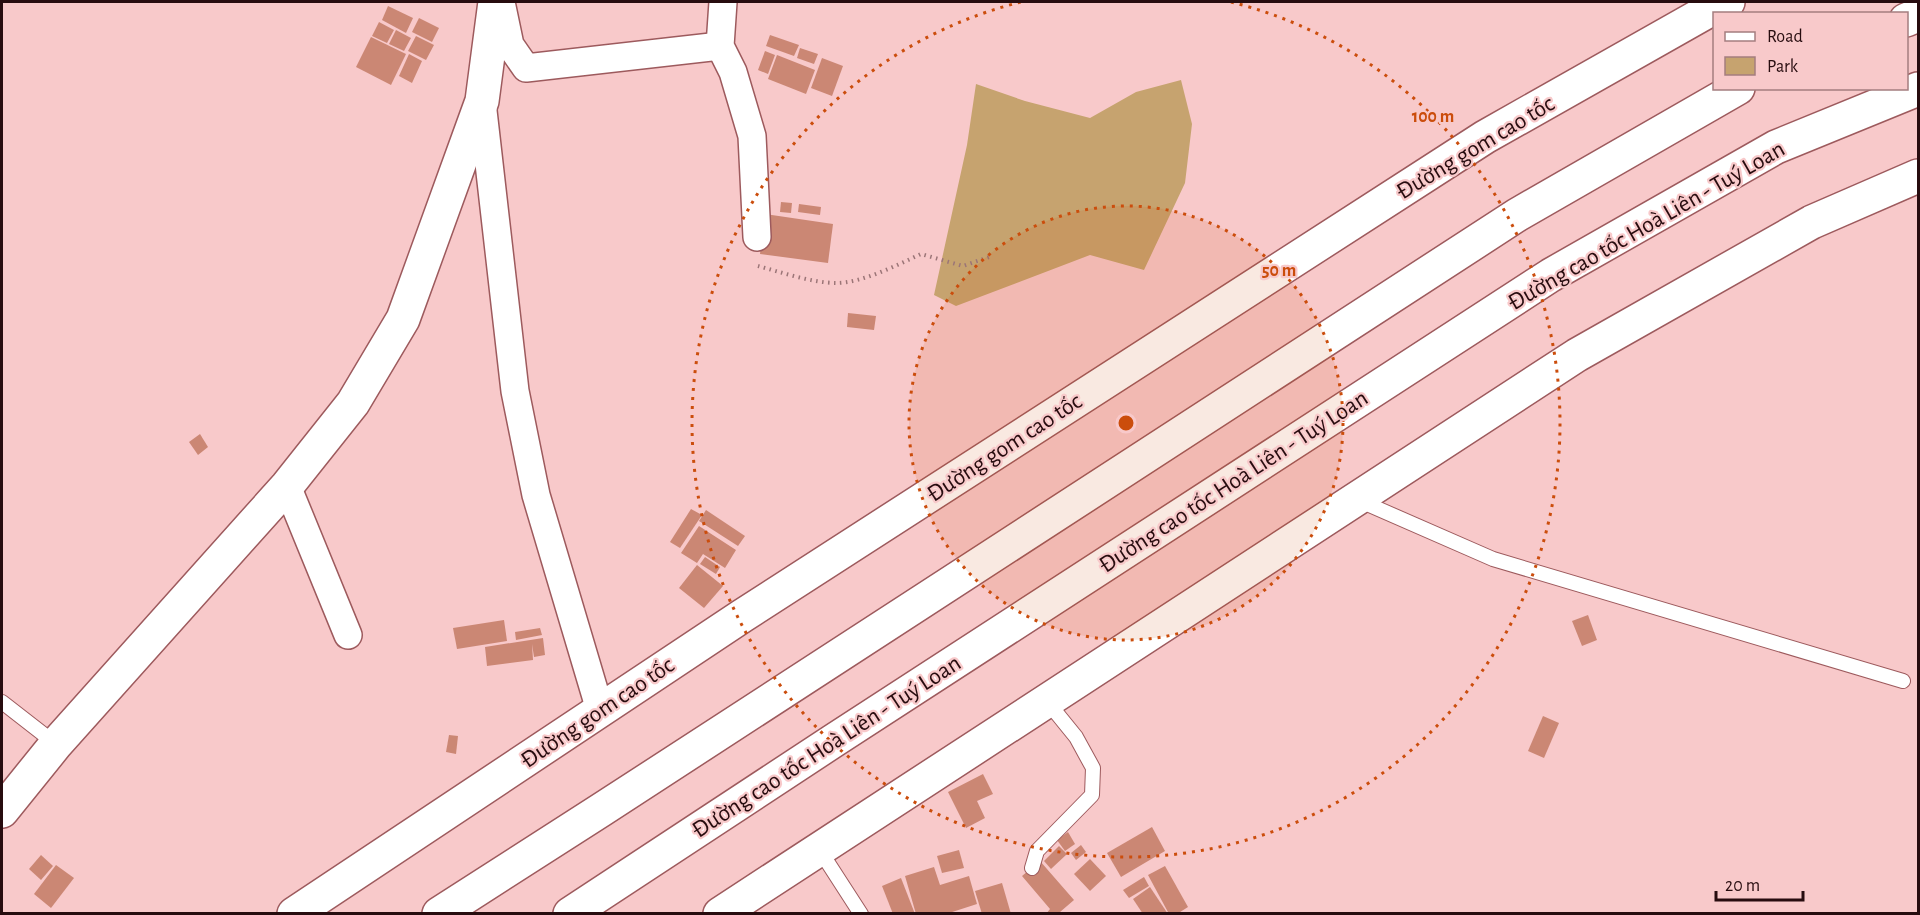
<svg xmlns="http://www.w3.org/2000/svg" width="1920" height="915" font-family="'Alegreya Sans',sans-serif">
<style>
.green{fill:#c6a36f}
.building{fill:#cb8774}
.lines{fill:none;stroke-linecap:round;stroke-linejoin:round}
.service-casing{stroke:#9d5a5d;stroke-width:16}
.minor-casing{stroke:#9d5a5d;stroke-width:30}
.tertiary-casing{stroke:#9d5a5d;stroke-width:36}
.secondary-casing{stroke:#9d5a5d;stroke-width:36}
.motorway-casing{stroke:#9d5a5d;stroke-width:36}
.path{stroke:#9b7577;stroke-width:4;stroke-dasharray:1.5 4.5;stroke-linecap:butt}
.service{stroke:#fff;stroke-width:14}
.minor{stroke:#fff;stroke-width:27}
.tertiary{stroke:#fff;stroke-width:33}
.secondary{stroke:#fff;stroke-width:33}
.motorway{stroke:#fff;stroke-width:33}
.ring{fill:none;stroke:#cb4d0c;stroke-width:3;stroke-dasharray:3 6}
.labels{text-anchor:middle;stroke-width:4.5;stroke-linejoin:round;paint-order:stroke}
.street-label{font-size:24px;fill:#270c0f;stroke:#f8c9ca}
.centre{fill:#cb4d0c;stroke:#f8c9ca;stroke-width:3}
.ring-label{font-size:18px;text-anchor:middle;font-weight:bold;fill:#cb4d0c;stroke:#f8c9ca;stroke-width:4.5;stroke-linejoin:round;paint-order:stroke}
</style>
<rect width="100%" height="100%" fill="#f8c9ca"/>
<path class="green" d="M1181,80L1192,124L1185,183L1144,270L1090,255L956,306L934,295L967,145L976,84L1025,101L1090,118L1136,92Z"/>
<g class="building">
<path d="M388,6L413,18L406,33L382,20Z"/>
<path d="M419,18L439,28L432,42L412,32Z"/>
<path d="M379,22L394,30L387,43L372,36Z"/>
<path d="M396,30L411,38L404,51L389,44Z"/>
<path d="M770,35L799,45L794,56L766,46Z"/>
<path d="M416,36L434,45L426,60L408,51Z"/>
<path d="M371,37L406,54L391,85L356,67Z"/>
<path d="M800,48L818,54L814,64L797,58Z"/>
<path d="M765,51L775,55L768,74L758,70Z"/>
<path d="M409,54L422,61L412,83L399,76Z"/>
<path d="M777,55L815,70L806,94L768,79Z"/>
<path d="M822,58L843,66L832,96L811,88Z"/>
<path d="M781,202L792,203L791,213L780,212Z"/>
<path d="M799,204L821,207L820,215L798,212Z"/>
<path d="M765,214L833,224L828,263L760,254Z"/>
<path d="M848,313L876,316L874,330L847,327Z"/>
<path d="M200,434L208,447L198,455L189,442Z"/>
<path d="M691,509L702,515L680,548L670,542Z"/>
<path d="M706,510L745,536L738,546L699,521Z"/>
<path d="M699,526L736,550L725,568L703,554L697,563L681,553Z"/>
<path d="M705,557L720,567L716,574L700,564Z"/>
<path d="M697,565L723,586L704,608L679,588Z"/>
<path d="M1588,615L1597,640L1582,646L1572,621Z"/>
<path d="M504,620L507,641L457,649L453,628Z"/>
<path d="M540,628L542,635L516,640L515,632Z"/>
<path d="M543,638L545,655L534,657L532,644L533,660L487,666L485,647Z"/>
<path d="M1543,716L1559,723L1544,758L1528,751Z"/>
<path d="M449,735L458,736L456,754L446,752Z"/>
<path d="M983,774L993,794L977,801L985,818L966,828L948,792Z"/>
<path d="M1152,827L1165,851L1121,877L1107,853Z"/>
<path d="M1068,832L1075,844L1065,851L1057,840Z"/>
<path d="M1081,845L1086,852L1076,860L1071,853Z"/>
<path d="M1059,846L1067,854L1051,869L1044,861Z"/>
<path d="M959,850L964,868L942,873L937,856Z"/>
<path d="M41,855L53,866L41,880L29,869Z"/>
<path d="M1090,859L1106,876L1090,891L1074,874Z"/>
<path d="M1040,861L1074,900L1060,912L1061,914H1046L1050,909L1022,876Z"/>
<path d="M56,865L74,878L51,908L34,894Z"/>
<path d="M1165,866L1188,907L1177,914H1169L1148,875Z"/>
<path d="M934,867L940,885L969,876L977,904L946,914H916L905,876Z"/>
<path d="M1144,877L1149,886L1129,898L1123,890Z"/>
<path d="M901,878L915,914H893L882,886Z"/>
<path d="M1002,883L1011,914H982L975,891Z"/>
<path d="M1150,887L1168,914H1143L1133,899Z"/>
</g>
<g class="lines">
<defs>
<g id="service">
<path d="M1358,500L1493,559L1903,681"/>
<path d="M2,702L56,744"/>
<path d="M819,849L861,914"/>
<path d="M1032,868L1037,851L1092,795L1093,768L1076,737L1046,700"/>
</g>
<g id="minor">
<path d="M501,2L510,45L526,68L720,46"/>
<path d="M723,2L720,46L733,72L752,136L757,237"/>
<path d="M482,102L515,391L536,495L600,710"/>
<path d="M287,486L348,635"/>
</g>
<path id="tertiary" d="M2,811L56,744L287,486L353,403L403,319L482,101L495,2"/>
<g id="secondary">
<path d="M294,914L742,616L1485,137L1715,7L1728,2"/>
<path d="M720,914L1577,355L1812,222L1918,176"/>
</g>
<g id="motorway">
<path d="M1906,20L1918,15"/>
<path d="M439,914L601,810L1517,215L1738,88"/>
<path d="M570,914L833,741L1551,275L1776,147L1918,89"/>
</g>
</defs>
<use href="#service" class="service-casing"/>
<use href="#minor" class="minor-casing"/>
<use href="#tertiary" class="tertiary-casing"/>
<use href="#secondary" class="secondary-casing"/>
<use href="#motorway" class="motorway-casing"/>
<path class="path" d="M758,266C780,272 813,283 836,283C862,283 897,265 921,254L963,266L989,257"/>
<use href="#service" class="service"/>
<use href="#minor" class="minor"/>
<use href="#tertiary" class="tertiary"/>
<use href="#secondary" class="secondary"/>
<use href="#motorway" class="motorway"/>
</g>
<circle cx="1126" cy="423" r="217" fill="#cb4d0c" fill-opacity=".12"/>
<g class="ring">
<circle cx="1126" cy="423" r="217"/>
<path d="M1231 2A434 434 0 1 1 1021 2"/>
</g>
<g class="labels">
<g class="street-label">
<text transform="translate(1475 147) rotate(-31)" y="8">Đường gom cao tốc</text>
<text transform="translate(1646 225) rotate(-30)" y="8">Đường cao tốc Hoà Liên - Tuý Loan</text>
<text transform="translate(1004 447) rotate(-33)" y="8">Đường gom cao tốc</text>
<text transform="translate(1233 481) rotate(-33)" y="8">Đường cao tốc Hoà Liên - Tuý Loan</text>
<text transform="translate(597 712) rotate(-34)" y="8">Đường gom cao tốc</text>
<text transform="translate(826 746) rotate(-33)" y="8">Đường cao tốc Hoà Liên - Tuý Loan</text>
</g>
</g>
<circle cx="1126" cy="423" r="9" class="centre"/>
<g class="ring-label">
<text x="1433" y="122">100 m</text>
<text x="1279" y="276">50 m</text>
</g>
<rect width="1920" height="915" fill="none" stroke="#270c0f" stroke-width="6"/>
<rect x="1713" y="12" width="195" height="78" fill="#f8c9ca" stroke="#a47d7f" stroke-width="1.5"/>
<rect x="1725" y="32" width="30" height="9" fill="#ffffff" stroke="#a47d7f" stroke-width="1.5"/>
<text x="1767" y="42" font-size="18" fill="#270c0f">Road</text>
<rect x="1725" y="57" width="30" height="18" fill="#c6a36f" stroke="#a47d7f" stroke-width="1.5"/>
<text x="1767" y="72" font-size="18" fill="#270c0f">Park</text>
<path d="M1716 891v9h87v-9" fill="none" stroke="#270c0f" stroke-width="3"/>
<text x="1725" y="891" font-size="18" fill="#270c0f" stroke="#f8c9ca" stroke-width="4.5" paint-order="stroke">20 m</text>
</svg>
